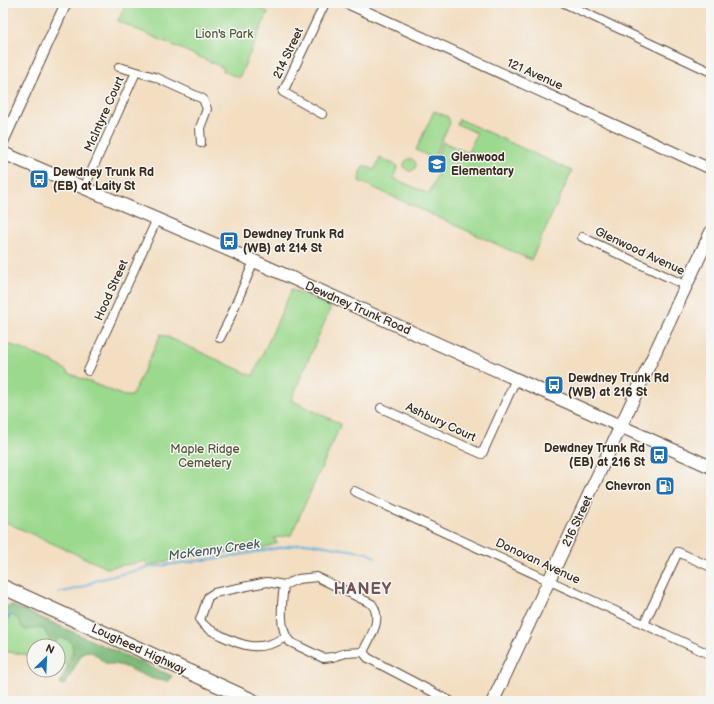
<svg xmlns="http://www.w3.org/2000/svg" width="714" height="704" font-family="'Balsamiq Sans',sans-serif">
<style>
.green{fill:#9bd98e;stroke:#6b8256}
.forest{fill:#7cb979;stroke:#5c724c}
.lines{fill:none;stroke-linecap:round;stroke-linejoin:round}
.stream{stroke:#5fb3db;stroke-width:2}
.minor-casing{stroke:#574537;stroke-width:10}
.tertiary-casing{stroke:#574537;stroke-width:12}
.secondary-casing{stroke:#574537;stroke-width:14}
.trunk-casing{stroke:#574537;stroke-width:16}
.minor{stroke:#fff;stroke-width:8}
.tertiary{stroke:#fff;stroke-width:10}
.secondary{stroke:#fff;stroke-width:12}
.trunk{stroke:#fff;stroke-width:14}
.labels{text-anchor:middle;stroke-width:3;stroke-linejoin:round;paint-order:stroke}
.park-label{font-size:12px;fill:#53563a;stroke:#f6f6f2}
.street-label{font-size:12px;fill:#3b2a1e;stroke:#f6f6f2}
.poi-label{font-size:12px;font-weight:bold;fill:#3b2a1e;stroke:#f6f6f2;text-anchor:start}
.water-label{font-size:13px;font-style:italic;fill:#485a60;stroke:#f6f6f2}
.district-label{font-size:16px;font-weight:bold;letter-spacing:1px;fill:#715559;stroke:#f6f6f2}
</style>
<rect width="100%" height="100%" fill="#f6f6f2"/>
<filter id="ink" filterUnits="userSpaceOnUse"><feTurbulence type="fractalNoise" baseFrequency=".025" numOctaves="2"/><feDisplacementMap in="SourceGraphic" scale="8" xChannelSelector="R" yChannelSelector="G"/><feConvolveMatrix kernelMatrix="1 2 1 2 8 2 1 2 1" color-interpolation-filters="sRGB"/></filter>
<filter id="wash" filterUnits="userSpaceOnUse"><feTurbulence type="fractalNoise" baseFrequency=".012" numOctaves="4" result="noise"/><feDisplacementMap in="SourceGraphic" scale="16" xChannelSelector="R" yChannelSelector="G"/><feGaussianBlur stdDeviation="0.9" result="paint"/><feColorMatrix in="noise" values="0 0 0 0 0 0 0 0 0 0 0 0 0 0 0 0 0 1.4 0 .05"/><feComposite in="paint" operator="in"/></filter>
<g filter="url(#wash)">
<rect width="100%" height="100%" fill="#f3dec2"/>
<g class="green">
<path d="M126,3H248L268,12L239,78L223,71L224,68L118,21Z"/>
<path d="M434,111L448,117L450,123L433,158L416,150Z"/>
<path d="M459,119L572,171L531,260L359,181L360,172L364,165L374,170L380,158L398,166L393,178L429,194L437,175L434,172L438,163L434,161L443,142L468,153L477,133L457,124Z"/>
<circle cx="410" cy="165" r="6"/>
<path d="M292,289L331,307L291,400L341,424L291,535L274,538L277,543L260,549L185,557L151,565L147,564V561L107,568L3,521V342C14,346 64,364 68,373L124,396H132L161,334L253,376Z"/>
<path d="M24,610L80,635L66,664L59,666L58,646H34V656L3,651V623L12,615Z"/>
</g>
<path class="forest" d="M11,605L172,676L168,681C145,682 129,662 107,664C98,659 95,649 83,652L66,683L63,685L60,684L73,653L72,644L69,640L60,638L52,644L43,628L25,630L21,626L19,620L12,615L3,620V608Z"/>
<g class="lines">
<g class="stream">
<path d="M58,593L80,588L97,580L150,567L228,557L306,543L368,553L375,557"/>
<path d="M3,619L13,613"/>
</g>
</g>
</g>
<g filter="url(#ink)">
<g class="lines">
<defs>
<g id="minor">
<path d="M564,3L711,72"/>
<path d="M119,67L155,77L203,99L207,109L200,128L201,143"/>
<path d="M322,114L283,92L325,3"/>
<path d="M84,188L136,72"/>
<path d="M582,237L687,286"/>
<path d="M220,338L230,318L254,261"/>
<path d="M88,371L157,219"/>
<path d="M381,408L482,454L516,379"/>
<path d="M354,491L711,655"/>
<path d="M284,585C282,601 278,629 290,642L323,658L333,657L346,653L363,652L368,658L450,701"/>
<path d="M284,585L267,582L214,593L208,597L200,620C205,628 211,630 220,635C244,647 260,652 286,637"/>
<path d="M284,585L298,579L317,577L372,604C383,620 371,635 363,652"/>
<path d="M644,624L678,552L711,567"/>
</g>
<g id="tertiary">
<path d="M347,3L711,169"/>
<path d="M3,142L66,3"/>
</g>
<g id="secondary">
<path d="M3,153L254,261L711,467"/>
<path d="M493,701L711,232"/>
</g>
<path id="trunk" d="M3,587L253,701"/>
</defs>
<use href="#minor" class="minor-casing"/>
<use href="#tertiary" class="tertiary-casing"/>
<use href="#secondary" class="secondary-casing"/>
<use href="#trunk" class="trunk-casing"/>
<use href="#minor" class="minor"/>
<use href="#tertiary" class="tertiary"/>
<use href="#secondary" class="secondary"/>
<use href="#trunk" class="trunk"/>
</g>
</g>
<defs>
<symbol id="school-square" viewBox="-11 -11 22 22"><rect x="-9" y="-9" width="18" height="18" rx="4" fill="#1f6fb2" stroke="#f6f6f2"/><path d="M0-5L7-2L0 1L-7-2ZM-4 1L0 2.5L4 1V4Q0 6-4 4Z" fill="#fff"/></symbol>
<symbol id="bus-square" viewBox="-11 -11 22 22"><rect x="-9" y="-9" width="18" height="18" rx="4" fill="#1f6fb2" stroke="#f6f6f2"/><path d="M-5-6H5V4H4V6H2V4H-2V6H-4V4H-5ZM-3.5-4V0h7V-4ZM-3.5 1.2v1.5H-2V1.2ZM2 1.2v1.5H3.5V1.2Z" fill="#fff"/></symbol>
<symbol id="fuel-square" viewBox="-11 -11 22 22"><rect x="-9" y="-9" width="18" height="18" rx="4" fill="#1f6fb2" stroke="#f6f6f2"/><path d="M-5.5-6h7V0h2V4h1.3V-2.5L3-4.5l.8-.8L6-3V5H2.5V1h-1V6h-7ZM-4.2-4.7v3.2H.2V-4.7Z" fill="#fff"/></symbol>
</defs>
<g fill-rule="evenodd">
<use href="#school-square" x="426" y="153" width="22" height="22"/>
<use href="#bus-square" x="28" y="168" width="22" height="22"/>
<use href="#bus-square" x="218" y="230" width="22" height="22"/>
<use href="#bus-square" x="543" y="374" width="22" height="22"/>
<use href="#bus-square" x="648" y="444" width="22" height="22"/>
<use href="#fuel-square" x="654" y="475" width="22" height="22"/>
</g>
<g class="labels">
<g class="park-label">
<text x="224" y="38">Lion's Park</text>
<text x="205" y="453">Maple Ridge<tspan x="205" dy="14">Cemetery</tspan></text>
</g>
<g class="street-label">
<text transform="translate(288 53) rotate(-65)" y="4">214 Street</text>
<text transform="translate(535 74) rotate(24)" y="4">121 Avenue</text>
<text transform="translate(104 114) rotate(-66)" y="4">McIntyre Court</text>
<text transform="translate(640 251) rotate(25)" y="4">Glenwood Avenue</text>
<text transform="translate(111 290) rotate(-66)" y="4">Hood Street</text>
<text transform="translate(358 308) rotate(24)" y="4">Dewdney Trunk Road</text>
<text transform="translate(441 422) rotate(25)" y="4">Ashbury Court</text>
<text transform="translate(577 521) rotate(-65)" y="4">216 Street</text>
<text transform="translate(538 561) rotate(25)" y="4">Donovan Avenue</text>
<text transform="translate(139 649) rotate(25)" y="4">Lougheed Highway</text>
</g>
<g class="poi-label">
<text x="451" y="161">Glenwood<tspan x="451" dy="14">Elementary</tspan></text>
<text x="53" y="176">Dewdney Trunk Rd<tspan x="53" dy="14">(EB) at Laity St</tspan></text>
<text x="243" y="238">Dewdney Trunk Rd<tspan x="243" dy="14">(WB) at 214 St</tspan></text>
<text x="568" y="382">Dewdney Trunk Rd<tspan x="568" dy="14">(WB) at 216 St</tspan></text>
<text x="645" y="452" text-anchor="end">Dewdney Trunk Rd<tspan x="645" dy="14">(EB) at 216 St</tspan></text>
<text x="651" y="490" text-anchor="end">Chevron</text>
</g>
<g class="water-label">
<text transform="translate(214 549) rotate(-8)" y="5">McKenny Creek</text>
</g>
<g class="district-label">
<text x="363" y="594">HANEY</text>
</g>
</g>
<rect width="714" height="704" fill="none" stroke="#f6f6f2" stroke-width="16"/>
<g transform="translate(46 658) rotate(24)"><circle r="19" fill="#f6f6f2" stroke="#aba49d"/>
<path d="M0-3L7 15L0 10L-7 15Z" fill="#1f6fb2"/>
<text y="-6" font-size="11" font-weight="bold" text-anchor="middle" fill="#3b2a1e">N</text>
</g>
</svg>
